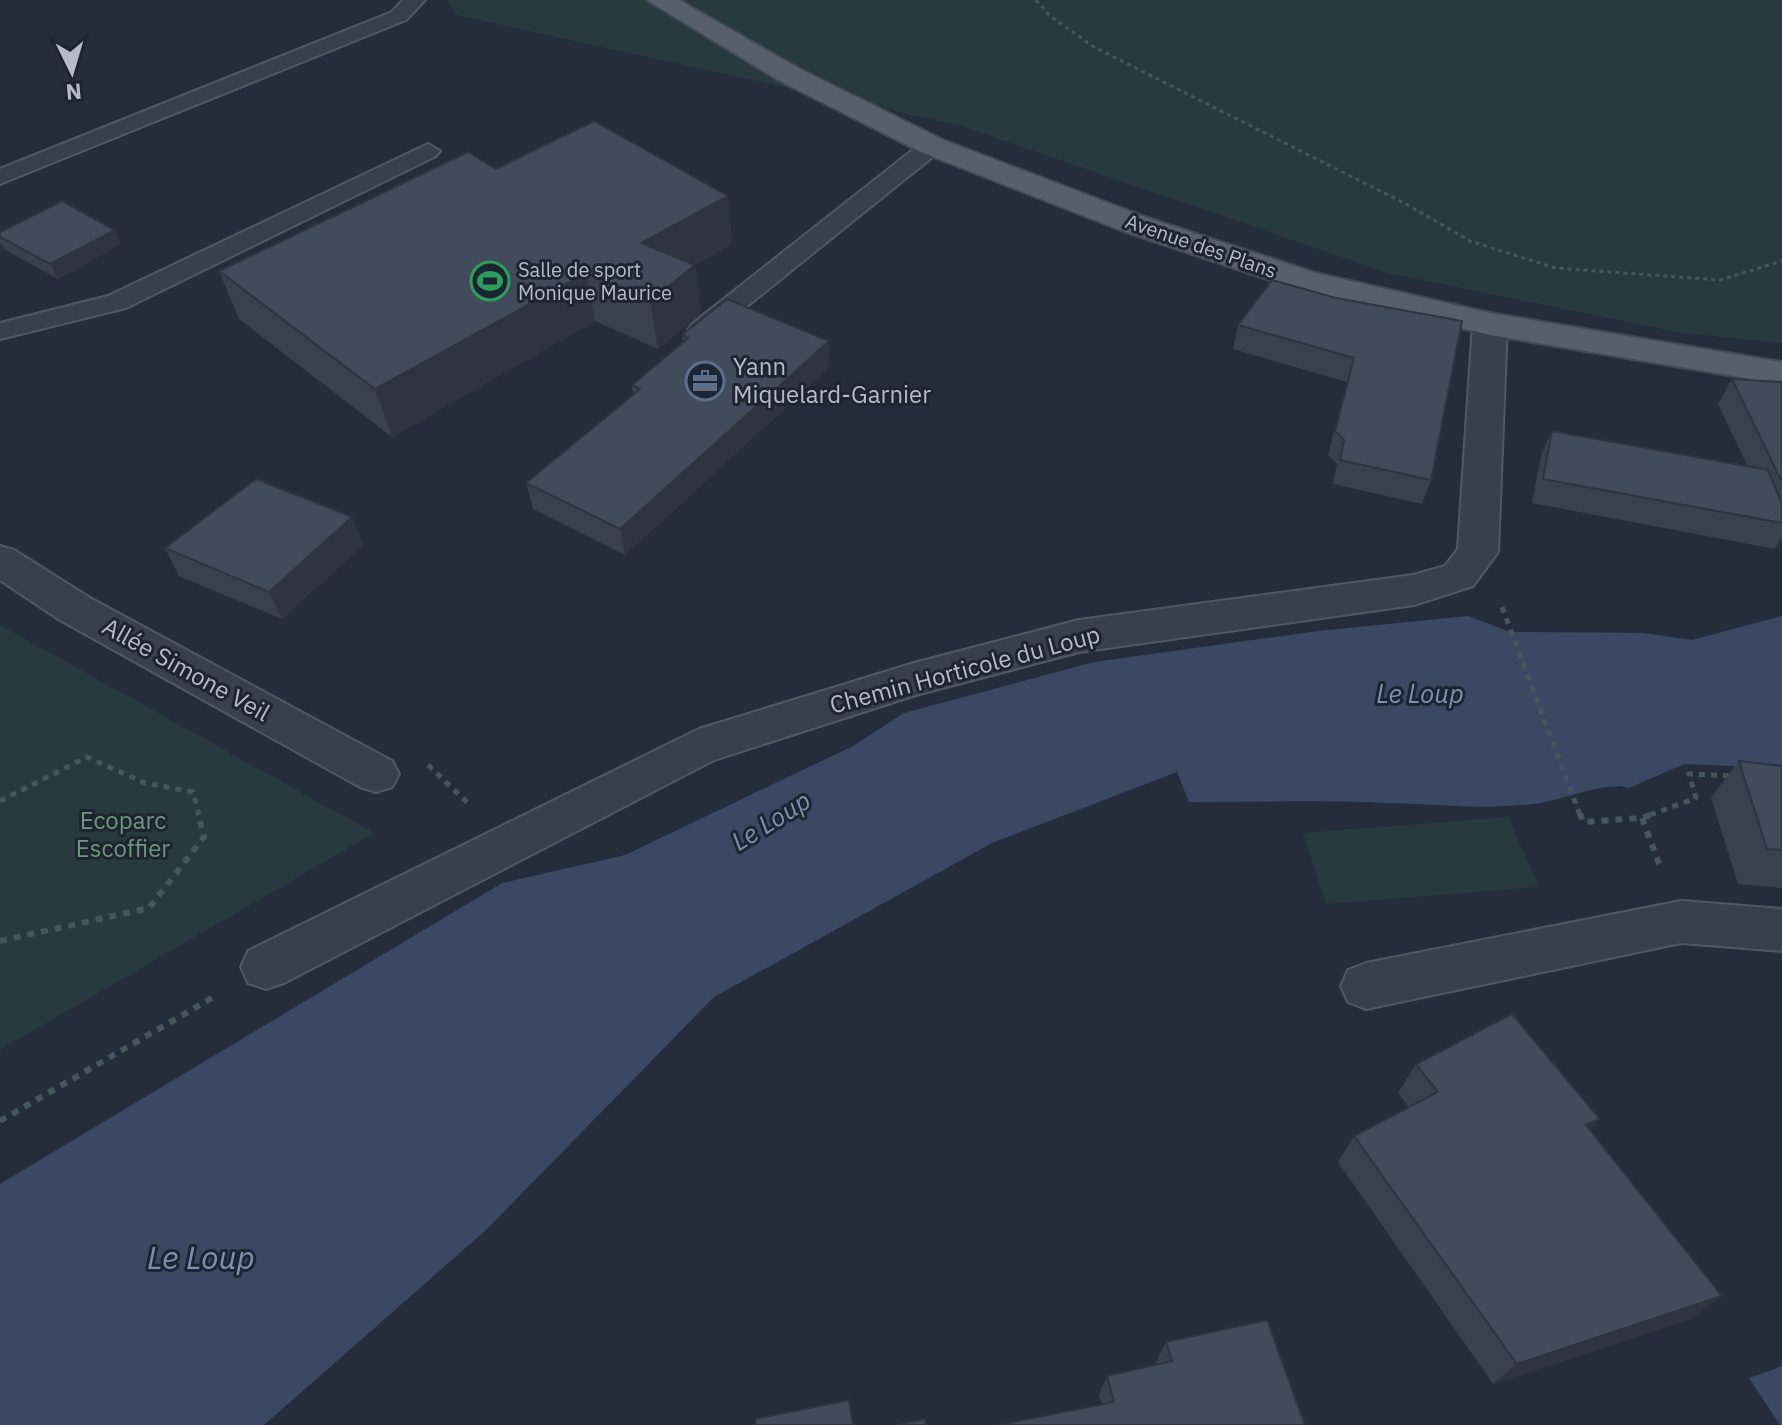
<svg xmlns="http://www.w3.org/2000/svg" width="1782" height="1425" font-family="'IBM Plex Sans',sans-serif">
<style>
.green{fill:#273a3e}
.water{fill:#3a4864}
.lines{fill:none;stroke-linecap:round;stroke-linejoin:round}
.lane-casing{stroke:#515865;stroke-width:4}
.street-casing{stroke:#515865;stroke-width:4}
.primary-casing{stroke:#424956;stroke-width:4}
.path-far2{stroke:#45575b;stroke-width:3;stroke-dasharray:4 4;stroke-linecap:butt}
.path-far1{stroke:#45575b;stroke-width:5;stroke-dasharray:6 6;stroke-linecap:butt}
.path{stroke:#45575b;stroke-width:6;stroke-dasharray:7 7;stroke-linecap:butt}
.lane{fill:#39404d;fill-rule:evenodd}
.street{fill:#39404d;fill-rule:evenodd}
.primary{fill:#575f6d;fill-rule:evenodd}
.wall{fill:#39404f}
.shaded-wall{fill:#2e3440}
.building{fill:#424b5c;stroke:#2e3440;stroke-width:2}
.labels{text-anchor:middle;stroke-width:6;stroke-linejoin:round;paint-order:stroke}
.far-street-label{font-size:20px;fill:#b5bbc8;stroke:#1e2532}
.far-poi-label{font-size:20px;fill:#b5bbc8;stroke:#1e2532;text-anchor:start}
.poi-label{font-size:24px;fill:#b5bbc8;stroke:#1e2532;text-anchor:start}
.street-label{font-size:24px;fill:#b5bbc8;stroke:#1e2532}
.park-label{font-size:24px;fill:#6d987b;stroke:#1e2532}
.water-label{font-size:26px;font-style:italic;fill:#7e8eaf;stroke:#1e2532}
.near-water-label{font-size:32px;font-style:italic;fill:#7e8eaf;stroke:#1e2532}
</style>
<rect width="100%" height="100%" fill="#252d3d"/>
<g class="green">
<path d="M448,0H1782V343L1682,333L1388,273L958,125L456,15Z"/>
<path d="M0,625L374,833L0,1050Z"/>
<path d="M1508,817L1539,887L1326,904L1303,833Z"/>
</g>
<g class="water">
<path d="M1468,616L1510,632L1643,633L1692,640L1782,616V768L1684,764L1629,788C1608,780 1560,801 1534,804C1485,810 1435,804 1386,803C1321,800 1255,802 1189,802L1177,772L992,843L714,997L486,1230L264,1425H0V1184L502,883L625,855L853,746L904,713L1094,662L1318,631Z"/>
<path d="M1782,1366V1425H1780L1749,1378Z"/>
</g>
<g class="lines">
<defs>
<g id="lane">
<path d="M403,0H425L406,20L0,184V169L392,12Z"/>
<path d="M932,139L944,146L940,151L710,336H692L688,330L692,324L924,141Z"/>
<path d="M428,144L440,151L436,156L126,308L0,339V323L108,296Z"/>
</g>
<g id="street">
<path d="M1490,313L1502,317L1507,324L1498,552L1473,586L1414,605L1079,652L916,695L714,760L284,983L266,989L248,983L241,967L248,951L699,729L914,663L1079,620L1413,575L1445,566L1458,549L1473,324L1478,317Z"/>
<path d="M0,546L14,550L90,598L392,761L399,774L392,787L376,792L360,787L60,620L0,580Z"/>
<path d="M1681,901L1782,909V951L1681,943L1366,1009L1348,1002L1341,986L1348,970L1366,963Z"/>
</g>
<path id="primary" d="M647,0H679L798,68L943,140L1145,217L1316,273L1490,313L1782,362V384L1490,335L1294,288L1123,231L921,152L778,80Z"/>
</defs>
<use href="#lane" class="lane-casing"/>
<use href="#street" class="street-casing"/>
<use href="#primary" class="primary-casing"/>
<path class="path-far2" d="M1036,0L1049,15L1094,47L1406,204L1470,241L1555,268L1720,280L1782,261"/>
<g class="path-far1">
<path d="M1502,607L1580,815"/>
<path d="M428,765L470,805"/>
<path d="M0,801L87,757L145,783L193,792L199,815"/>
<path d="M1650,815L1696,798L1689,774L1734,776"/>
</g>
<g class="path">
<path d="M1580,813L1583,822L1642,818L1656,813"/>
<path d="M1642,818L1661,869"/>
<path d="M0,941L149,908L204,837L198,813"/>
<path d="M0,1121L217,995"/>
</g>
<use href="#lane" class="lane"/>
<use href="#street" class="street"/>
<use href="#primary" class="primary"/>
</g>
<g class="wall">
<path d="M496,169L732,244L695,265L701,313L658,349L595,321L392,437L239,319L219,271Z"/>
<path d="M0,232L121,244L58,279L4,249L0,242Z"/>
<path d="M1336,298L1431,480L1422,504L1333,484L1337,464L1328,455L1347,382L1233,349L1238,325Z"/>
<path d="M682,335L830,367L625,555L533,509L526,483L633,394L632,385L683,342Z"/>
<path d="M1732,379L1782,382V538L1775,549L1532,503L1541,455L1552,431L1748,467L1718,404Z"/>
<path d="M352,517L363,545L282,619L179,576L165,548Z"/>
<path d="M1739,761L1782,766V888L1738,884L1711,798Z"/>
<path d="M1416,1064L1600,1119L1590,1130L1691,1319L1493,1384L1338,1162L1354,1136L1409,1107L1398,1093Z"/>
<path d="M1166,1342L1305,1425L1102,1405L1099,1395L1107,1376L1156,1365V1362Z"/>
</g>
<g class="shaded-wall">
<path d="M728,196L732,244L648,291L641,243Z"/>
<path d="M115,230L121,244L58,279L50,264Z"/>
<path d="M695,265L701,313L658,349L650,301Z"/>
<path d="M586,273L595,321L392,437L375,389Z"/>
<path d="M829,341L830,367L625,555L620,529Z"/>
<path d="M352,517L363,545L282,619L269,592Z"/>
<path d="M1600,1119L1576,1146L1586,1125Z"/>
<path d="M1722,1296L1691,1319L1493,1384L1517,1364Z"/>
</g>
<g class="building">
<path d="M594,121L728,196L641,243L695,265L650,301L586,273L375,389L219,271L468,152L496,169Z"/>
<path d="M62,201L115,230L50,264L0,237V232Z"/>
<path d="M1272,280L1336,298L1462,321L1431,480L1340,460L1344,440L1335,431L1354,358L1238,325Z"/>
<path d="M727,299L829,341L620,529L526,483L640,389L632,385L688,338L682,335Z"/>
<path d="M1732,379L1782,382V480H1781Z"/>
<path d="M1552,431L1768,470L1782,504V523L1543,479Z"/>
<path d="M256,479L352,517L269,592L165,548Z"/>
<path d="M1739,761L1782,766V850L1767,849Z"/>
<path d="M1512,1014L1600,1119L1586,1125L1722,1296L1517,1364L1354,1136L1438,1092L1416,1064Z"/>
<path d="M1267,1320L1305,1425H998L1114,1402L1107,1376L1172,1361L1166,1342Z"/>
<path d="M849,1400L853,1425H756L755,1419Z"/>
<path d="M925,1419L926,1425H896Z"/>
</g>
<defs>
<symbol id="stadium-ring" viewBox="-11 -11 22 22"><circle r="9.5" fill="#1e2532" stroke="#2e9e5b" stroke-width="1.5"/><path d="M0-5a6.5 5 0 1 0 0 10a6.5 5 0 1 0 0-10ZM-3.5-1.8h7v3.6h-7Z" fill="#2e9e5b"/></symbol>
<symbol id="office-ring" viewBox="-11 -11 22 22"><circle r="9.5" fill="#1e2532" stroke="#5c6f8a" stroke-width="1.5"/><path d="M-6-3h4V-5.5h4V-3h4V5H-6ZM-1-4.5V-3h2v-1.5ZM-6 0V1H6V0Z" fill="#5c6f8a"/></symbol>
</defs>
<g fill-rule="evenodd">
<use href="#stadium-ring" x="468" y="259" width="44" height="44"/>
<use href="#office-ring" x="683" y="359" width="44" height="44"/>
</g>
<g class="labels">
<g class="far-street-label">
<text transform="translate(1201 246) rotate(19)" y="7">Avenue des Plans</text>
</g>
<g class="far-poi-label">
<text x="518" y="277">Salle de sport<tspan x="518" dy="23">Monique Maurice</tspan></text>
</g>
<g class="poi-label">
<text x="733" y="375">Yann<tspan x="733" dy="28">Miquelard-Garnier</tspan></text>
</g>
<g class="street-label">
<text transform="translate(186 670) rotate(29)" y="8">Allée Simone Veil</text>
<text transform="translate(965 670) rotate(-15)" y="8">Chemin Horticole du Loup</text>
</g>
<g class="park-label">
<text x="123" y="829">Ecoparc<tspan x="123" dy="28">Escoffier</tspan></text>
</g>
<g class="water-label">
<text x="1420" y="703">Le Loup</text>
<text transform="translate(771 821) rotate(-32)" y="9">Le Loup</text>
</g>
<g class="near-water-label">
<text x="201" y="1269">Le Loup</text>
</g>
</g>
<g transform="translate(72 72) rotate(175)" stroke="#1e2532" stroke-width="6" paint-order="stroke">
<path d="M0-6L14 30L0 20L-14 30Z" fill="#b5bbc8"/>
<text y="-12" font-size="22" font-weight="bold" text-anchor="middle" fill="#b5bbc8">N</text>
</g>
</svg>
